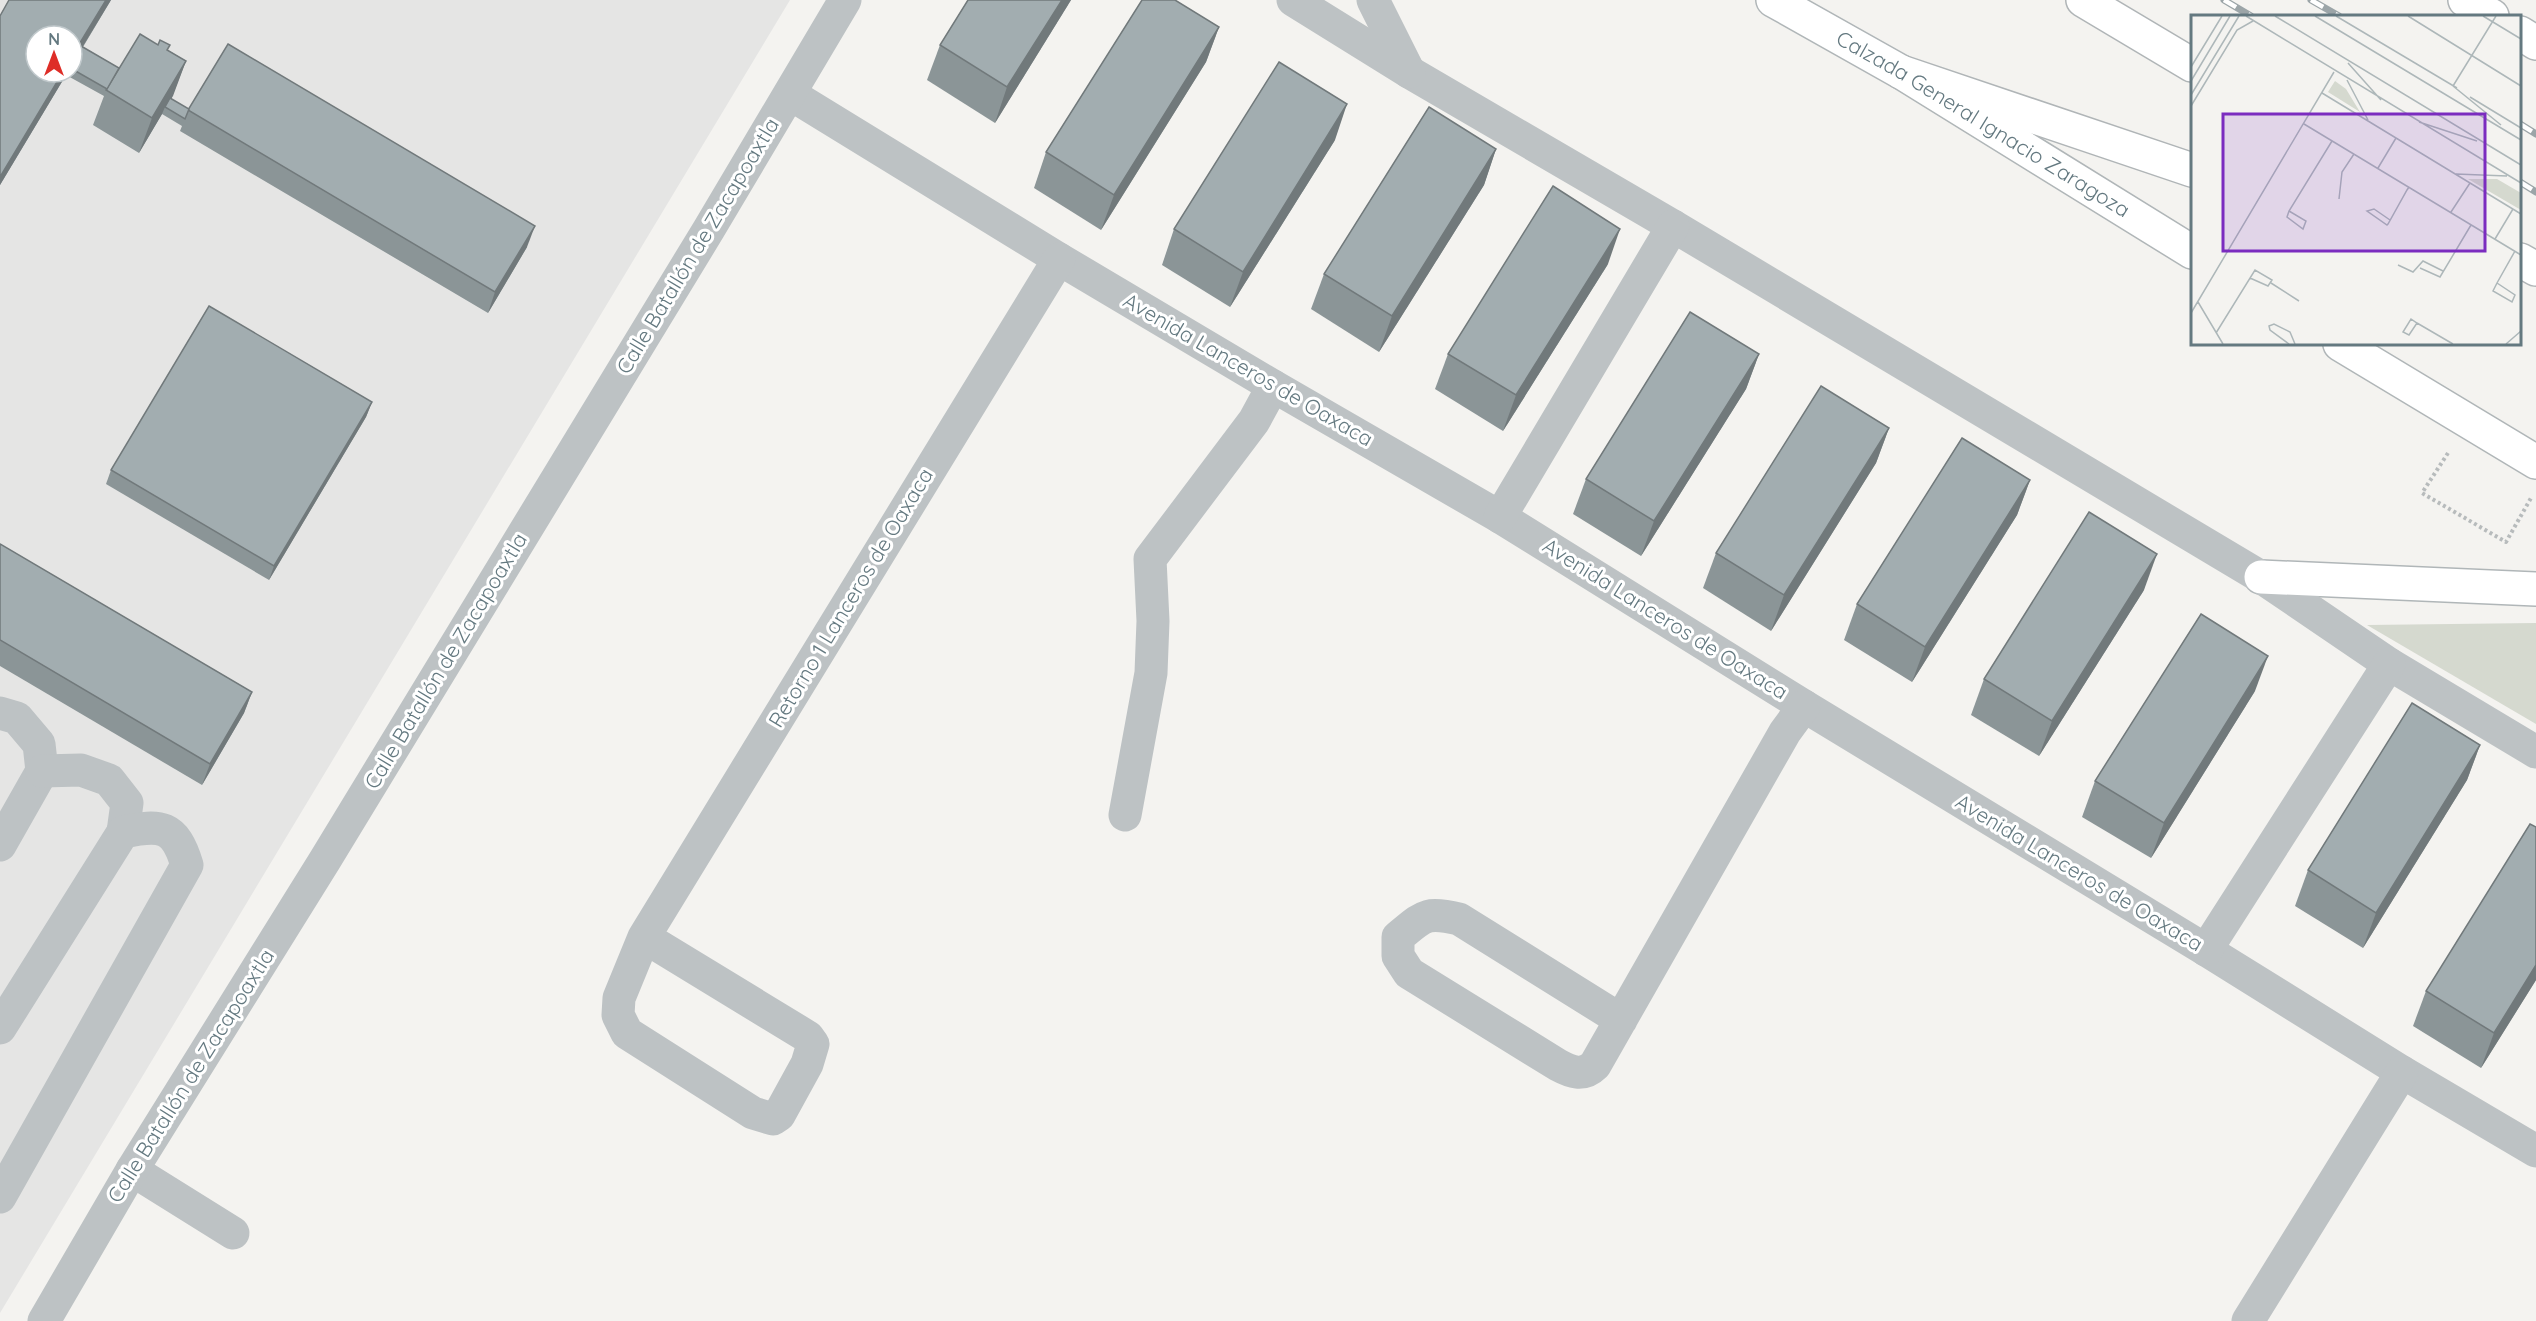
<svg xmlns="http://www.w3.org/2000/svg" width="2536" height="1321" font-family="Quicksand,sans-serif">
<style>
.built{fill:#e5e5e4;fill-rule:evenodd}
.green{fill:#d5d9cf}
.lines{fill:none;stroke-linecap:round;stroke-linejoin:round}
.major-casing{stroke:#b0b6b8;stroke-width:36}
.highway-casing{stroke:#b0b5b7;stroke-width:36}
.path{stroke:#b7bbbc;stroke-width:4;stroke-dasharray:3 3;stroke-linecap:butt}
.minor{stroke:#bdc2c4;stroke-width:33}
.major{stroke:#fff;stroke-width:33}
.highway{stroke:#fff;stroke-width:33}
.rail-casing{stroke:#9ca5a8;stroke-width:7}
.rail{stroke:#fff;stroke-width:4.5;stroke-dasharray:14;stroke-linecap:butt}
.wall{fill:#8b9597;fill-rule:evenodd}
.shaded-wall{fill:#71797b}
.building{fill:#a2adb0;stroke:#71797b;stroke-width:1.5}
.labels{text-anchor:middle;stroke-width:6;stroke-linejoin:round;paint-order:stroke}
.street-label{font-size:21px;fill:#647980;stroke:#fff}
.inset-road{fill:none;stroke:#adb7b9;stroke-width:1.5}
.view{fill:#7b2cbf;fill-opacity:0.15;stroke:#7b2cbf;stroke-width:3}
.inset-edge{fill:none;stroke:#647980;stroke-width:3}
</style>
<rect width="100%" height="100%" fill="#f4f3f0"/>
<path class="built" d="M0,0H790L0,1313ZM36,36H72V72H36Z"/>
<path class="green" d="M2536,623V724L2367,625Z"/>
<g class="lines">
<defs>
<g id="major">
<path id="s1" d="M1773,0L1901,72L2192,252"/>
<path d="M2340,344L2536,462"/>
<path d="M2261,577L2536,589"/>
</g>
<g id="highway">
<path d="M2083,0L2192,65"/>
<path d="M2465,0L2492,16"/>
<path d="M2520,33L2536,43"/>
<path d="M1901,72L2192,170"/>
<path d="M2520,260L2536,269"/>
</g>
</defs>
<use href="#major" class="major-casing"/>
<use href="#highway" class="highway-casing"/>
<path class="path" d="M2448,453L2422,493L2506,542L2531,498"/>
<g class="minor">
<path d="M1293,0L1409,72L1673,226L2261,577L2389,664L2536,752"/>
<path d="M1373,0L1409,72"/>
<path d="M790,94L1059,259L1273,386L1500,517L1804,706L2206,950L2402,1072L2536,1151"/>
<path d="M1500,517L1673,226"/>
<path d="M0,713L17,718L39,744L42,771L0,845"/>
<path d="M42,771L81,770L109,780L127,803L123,832"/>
<path d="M1125,815L1151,673L1153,621L1150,559L1254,421L1273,386"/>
<path d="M644,937L808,1037L813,1044L807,1064L779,1115L773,1119L753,1113L627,1033L618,1015L619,998L644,937L1059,259"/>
<path d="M2206,950L2389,664"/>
<path d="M1621,1020L1459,919C1425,911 1424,916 1398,937V956L1409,973L1558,1065C1571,1072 1583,1077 1595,1065L1785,732L1804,706"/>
<path d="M0,1028L123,832C161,824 175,825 187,865L0,1197"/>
<path d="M132,1170L233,1233"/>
<path d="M44,1321L132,1170L325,860L709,229L845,0"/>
<path d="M2248,1321L2402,1072"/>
</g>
<use href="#major" class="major"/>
<use href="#highway" class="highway"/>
<defs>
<g id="rail">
<path d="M2224,0L2251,16"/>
<path d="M2311,0L2339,16"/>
<path d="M2520,124L2536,134"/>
<path d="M2520,182L2536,192"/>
</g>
</defs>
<use href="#rail" class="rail-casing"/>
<use href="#rail" class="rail"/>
</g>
<g class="wall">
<path d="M9,0H111L83,47L119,68L168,50L186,61L171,99L189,109L527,247L488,313L180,131L182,126L162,114L139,153L93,125L104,96L66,75L0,185V16ZM72,36V72H36Z"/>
<path d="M968,0H1071L995,123L927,80L940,45Z"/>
<path d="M1219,27L1206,62L1101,230L1034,188L1046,152Z"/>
<path d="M1335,140L1230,307L1162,265L1174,229Z"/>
<path d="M1496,149L1484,185L1379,352L1311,309L1324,274Z"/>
<path d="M1608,264L1503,431L1435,389L1448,354Z"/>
<path d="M1759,354L1746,389L1641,556L1573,514L1586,479Z"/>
<path d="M372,402L366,417L269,580L106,484L111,470Z"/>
<path d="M1889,428L1876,463L1771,631L1703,588L1716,553Z"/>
<path d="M2030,480L2017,515L1912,682L1844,640L1857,604Z"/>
<path d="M0,544L252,692L244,713L202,785L0,666Z"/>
<path d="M2144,590L2039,756L1971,715L1984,679Z"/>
<path d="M2255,691L2151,858L2082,817L2095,781Z"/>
<path d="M2480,745L2467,780L2363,948L2295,906L2308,870Z"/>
<path d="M2536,827V980L2481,1068L2413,1026L2426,991Z"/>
</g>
<g class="shaded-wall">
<path d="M106,0H111L72,64V56Z"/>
<path d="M1062,0H1071L995,123L1007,87Z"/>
<path d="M1219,27L1206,62L1101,230L1114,195Z"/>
<path d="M186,61L173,96L166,107H165L162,114L139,153L152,118Z"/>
<path d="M63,72H67L66,75L0,185V177Z"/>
<path d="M1347,104L1335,140L1230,307L1243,272Z"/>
<path d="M1496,149L1484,185L1379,352L1392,316Z"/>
<path d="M535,226L527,247L488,313L495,292Z"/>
<path d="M1620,229L1608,264L1503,431L1516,395Z"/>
<path d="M1759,354L1746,389L1641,556L1654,521Z"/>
<path d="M372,402L366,417L269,580L274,566Z"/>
<path d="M1889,428L1876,463L1771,631L1784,595Z"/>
<path d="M2030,480L2017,515L1912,682L1925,647Z"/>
<path d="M2157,554L2144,590L2039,756L2052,721Z"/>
<path d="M2268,656L2255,691L2151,858L2164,823Z"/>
<path d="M252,692L244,713L202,785L210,764Z"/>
<path d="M2480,745L2467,780L2363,948L2376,913Z"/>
<path d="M2536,965V980L2481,1068L2494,1033Z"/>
</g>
<g class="building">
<path d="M9,0H106L72,56V36H36V72H63L0,177V16Z"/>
<path d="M968,0H1062L1007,87L940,45Z"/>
<path d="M1142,0H1175L1219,27L1114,195L1046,152Z"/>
<path d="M140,34L158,45L160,40L170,45L167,50L186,61L152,118L106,90Z"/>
<path d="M228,44L535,226L495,292L188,110Z"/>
<path d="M81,46L119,68L107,89L72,69V61Z"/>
<path d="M1279,62L1347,104L1243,272L1174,229Z"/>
<path d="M170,98L189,109L185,119L165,107Z"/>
<path d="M1429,107L1496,149L1392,316L1324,274Z"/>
<path d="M1553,186L1620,229L1516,395L1448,354Z"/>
<path d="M209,306L372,402L274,566L111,470Z"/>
<path d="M1690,312L1759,354L1654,521L1586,479Z"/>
<path d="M1821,386L1889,428L1784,595L1716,553Z"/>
<path d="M1962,438L2030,480L1925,647L1857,604Z"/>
<path d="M2089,512L2157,554L2052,721L1984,679Z"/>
<path d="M0,544L252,692L210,764L0,640Z"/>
<path d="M2201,614L2268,656L2164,823L2095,781Z"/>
<path d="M2412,703L2480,745L2376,913L2308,870Z"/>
<path d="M2530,824L2536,827V965L2494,1033L2426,991Z"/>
</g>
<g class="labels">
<g class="street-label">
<text dy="7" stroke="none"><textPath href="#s1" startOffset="244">Calzada General Ignacio Zaragoza</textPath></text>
<text transform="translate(698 246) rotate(-59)" y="7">Calle Batallón de Zacapoaxtla</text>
<text transform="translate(1248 370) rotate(30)" y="7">Avenida Lanceros de Oaxaca</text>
<text transform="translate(851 598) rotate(-59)" y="7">Retorno 1 Lanceros de Oaxaca</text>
<text transform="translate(1665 619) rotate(32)" y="7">Avenida Lanceros de Oaxaca</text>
<text transform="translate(446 661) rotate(-59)" y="7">Calle Batallón de Zacapoaxtla</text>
<text transform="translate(2079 873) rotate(31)" y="7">Avenida Lanceros de Oaxaca</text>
<text transform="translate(191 1076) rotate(-58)" y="7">Calle Batallón de Zacapoaxtla</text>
</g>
</g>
<g transform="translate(2191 15)">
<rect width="330" height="330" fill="#f4f3f0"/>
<path d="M144,66L155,74L169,97L137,77ZM277,164H306L330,178V195Z" fill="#d5d9cf"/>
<path class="inset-road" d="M55,1L330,168M84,1L330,150M124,1L330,125M145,1L266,73M217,1L330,71M292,1L330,24M157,48L190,85M0,52L31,1M156,65L177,105M0,66L39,1M262,71L305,1M262,71L310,110M131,78L330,199M0,80L48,1M279,82L330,113M0,91L46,15L62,6M228,107L286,126M113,109L330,240M187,153L205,123M265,159L316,161M148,184L151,157L163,139M98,196L115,206L112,214L96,202L98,196L141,126M260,197L279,168M199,205L183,194L176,196L196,210L197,209L216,175L218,172M304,224L322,194M207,250L222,257L232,246L252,256M229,253L249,262L280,210M80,268L108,286M306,268L324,280L321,287L302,276L306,268L324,236M7,287L32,329M0,298L143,57M226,308L218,320L212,317L220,304L226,308L262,329M25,318L64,255L81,265L77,271L59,263M98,329L79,315L78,311L83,309L99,317L104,329M315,329L330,316"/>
<path class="view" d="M32,99H294V236H32Z"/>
<rect width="330" height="330" class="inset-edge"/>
</g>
<g transform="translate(54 54)"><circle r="28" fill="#ffffff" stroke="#c1c9cc" stroke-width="1.5"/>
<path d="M0-4.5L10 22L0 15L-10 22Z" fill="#de2d27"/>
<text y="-9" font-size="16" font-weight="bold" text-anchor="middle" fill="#647980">N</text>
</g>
</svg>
